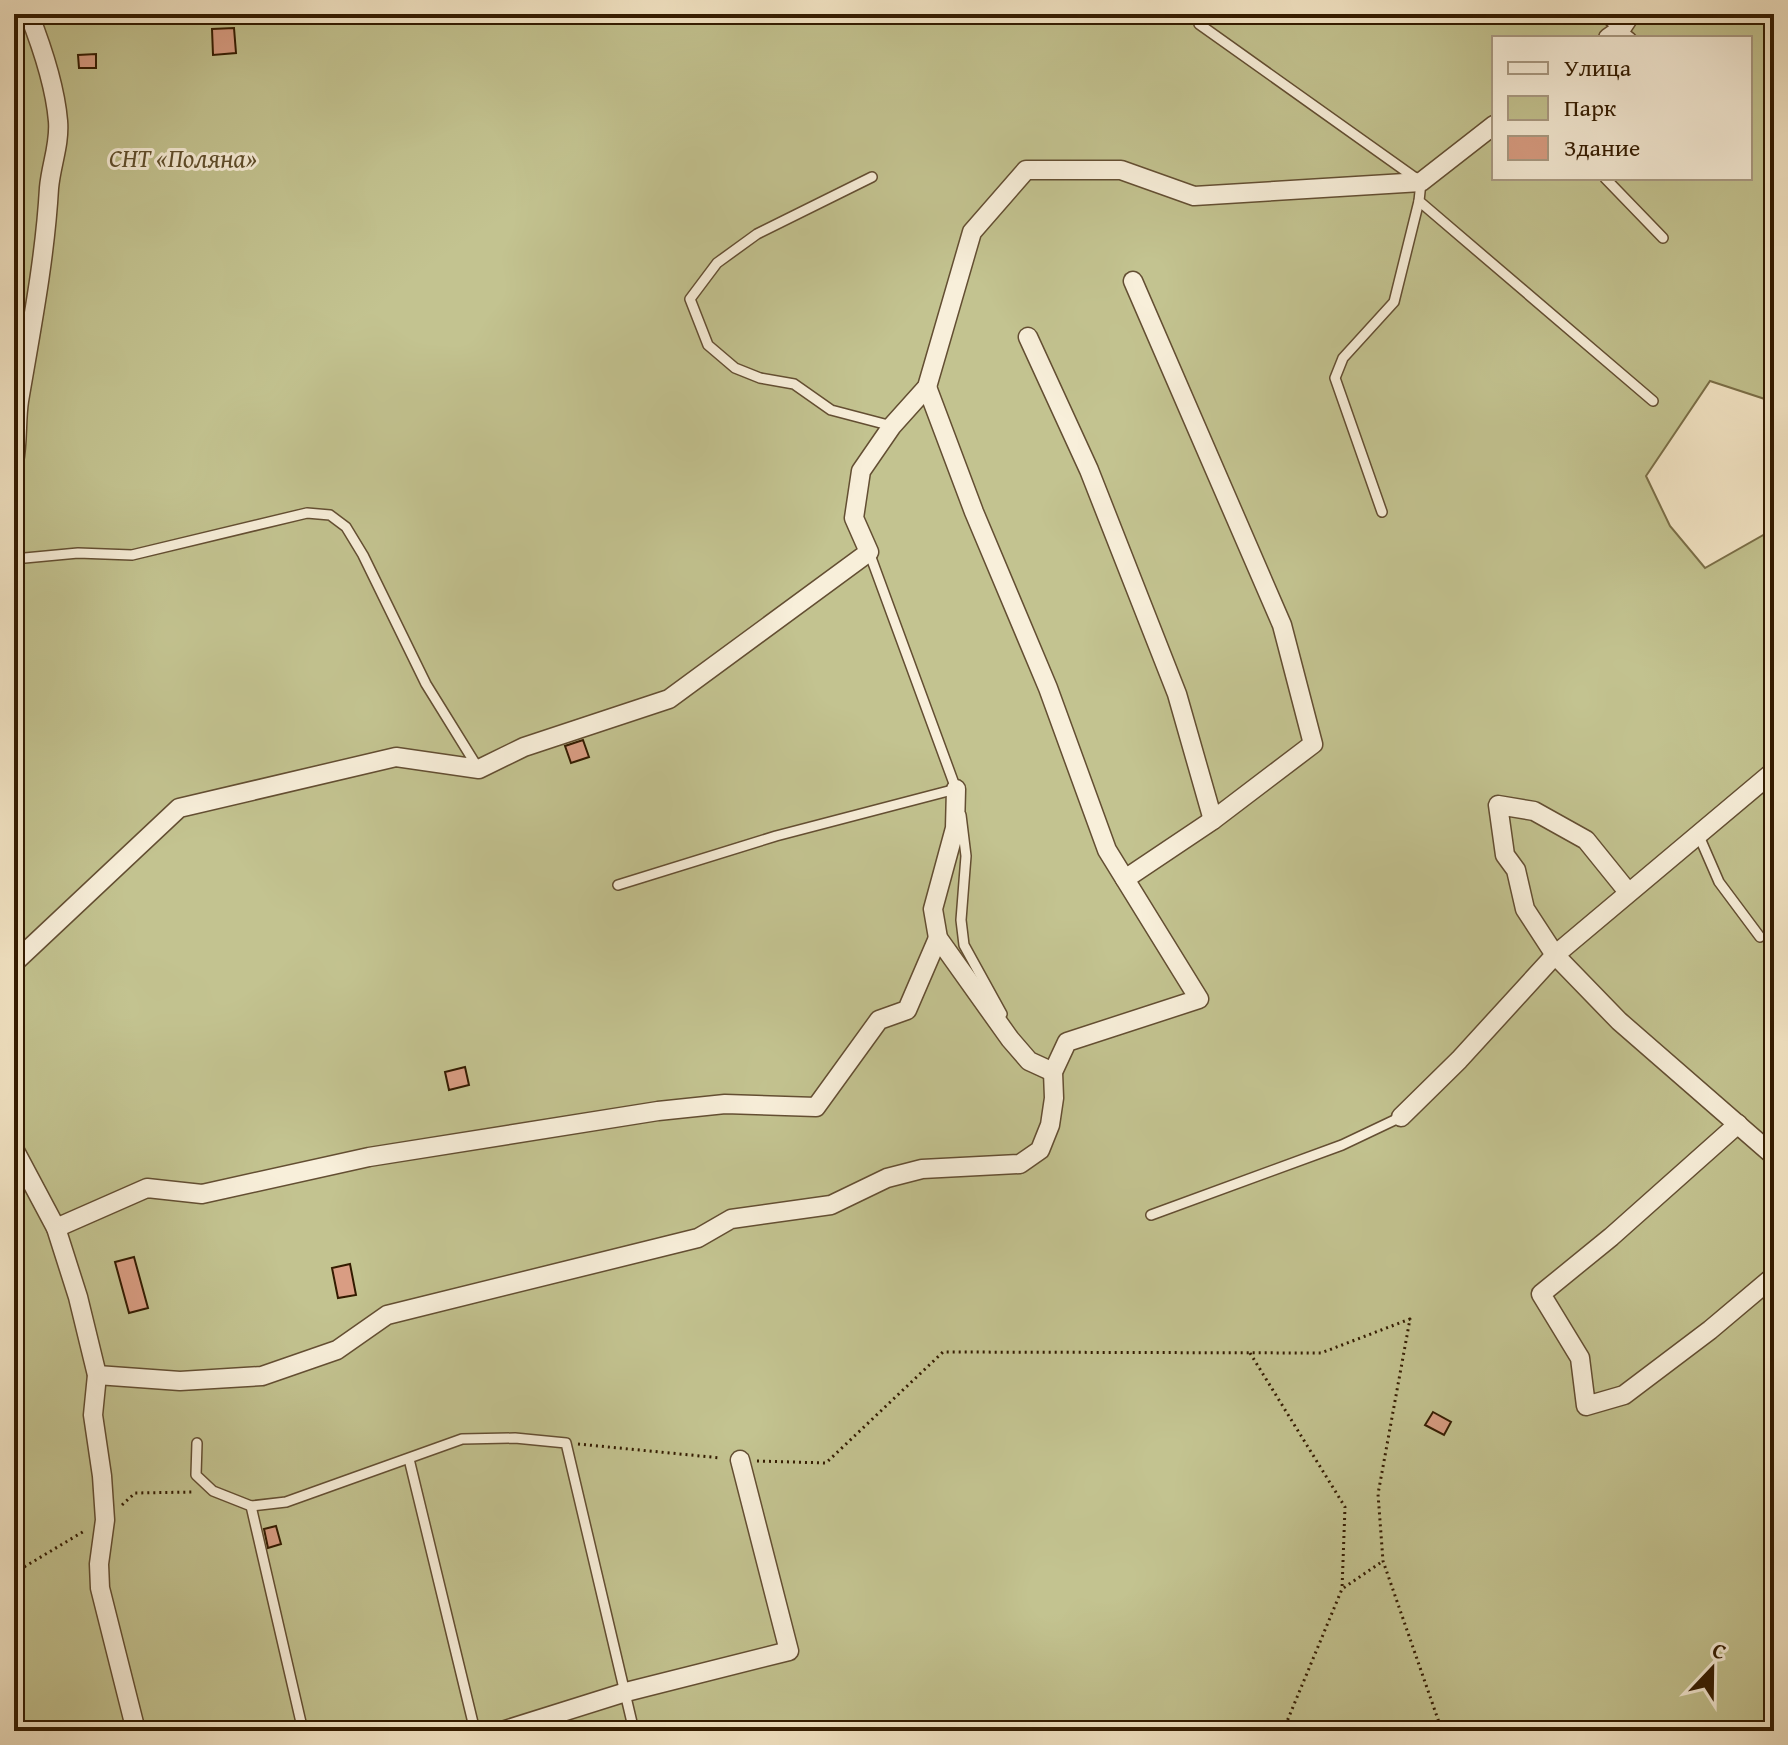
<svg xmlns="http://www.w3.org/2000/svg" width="1788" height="1745" font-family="'Gentium Book Plus',serif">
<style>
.green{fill:#c3c390;stroke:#7b6f48;stroke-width:2;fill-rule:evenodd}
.building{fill:#d99d83;stroke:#331b00;stroke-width:2}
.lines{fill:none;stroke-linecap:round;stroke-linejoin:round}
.lane-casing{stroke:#634e32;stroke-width:12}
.street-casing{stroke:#634e32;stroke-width:21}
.path{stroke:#331b00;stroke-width:3;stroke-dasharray:2 4;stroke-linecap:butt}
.lane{stroke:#f8efda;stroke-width:9}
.street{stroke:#f8efda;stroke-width:18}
.labels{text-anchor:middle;stroke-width:6;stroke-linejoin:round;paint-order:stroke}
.park-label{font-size:26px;font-style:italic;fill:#5e4d2b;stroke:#f8efda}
</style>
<rect width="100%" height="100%" fill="#f4e6c6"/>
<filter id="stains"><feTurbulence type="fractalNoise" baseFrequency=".0025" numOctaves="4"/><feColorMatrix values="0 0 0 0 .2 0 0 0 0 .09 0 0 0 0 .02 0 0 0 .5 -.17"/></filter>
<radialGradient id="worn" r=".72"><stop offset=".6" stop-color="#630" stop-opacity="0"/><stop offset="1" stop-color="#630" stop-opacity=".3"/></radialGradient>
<path class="green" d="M14,14H1774V402L1710,381L1646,476L1670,526L1705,568L1774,529V1731H14ZM1494,38H1750V178H1494Z"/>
<g class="building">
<path d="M234,28L236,53L213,55L212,29Z"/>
<path d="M96,54V68H79L78,55Z"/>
<path d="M583,740L589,757L571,763L565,746Z"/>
<path d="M465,1067L469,1085L449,1090L445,1072Z"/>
<path d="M134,1257L148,1308L129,1313L115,1262Z"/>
<path d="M350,1264L356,1295L338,1298L332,1268Z"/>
<path d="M1433,1412L1451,1422L1444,1435L1425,1425Z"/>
<path d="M276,1526L281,1544L268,1548L264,1529Z"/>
</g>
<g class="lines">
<defs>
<g id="lane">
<path d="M1601,14L1631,38"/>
<path d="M1199,24L1421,182L1419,201L1653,401"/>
<path d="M872,177L757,234L717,263L690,299L708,345L735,368L760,378L794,384L831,410L892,426"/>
<path d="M1605,178L1663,238"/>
<path d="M1382,512L1335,378L1343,358L1394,302L1419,201"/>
<path d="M14,559L78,553L132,555L307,513L330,515L346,527L363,555L426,684L478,768"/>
<path d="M961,815L966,856L961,920L964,945L1002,1014"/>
<path d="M1699,836L1719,882L1760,937"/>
<path d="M618,885L776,836L956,789L869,552"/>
<path d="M1151,1215L1342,1145L1401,1117"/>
<path d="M197,1443L196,1475L213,1491L251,1506L286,1502L462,1439L515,1438L566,1443L634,1731"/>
<path d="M409,1459L475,1731"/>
<path d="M251,1506L303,1731"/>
</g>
<g id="street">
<path d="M1608,38L1621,29L1631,14"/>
<path d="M1028,337L1089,470L1177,694L1213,820"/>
<path d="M14,462C18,441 16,421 19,401C31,330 45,259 49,188C51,165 60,144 58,121C55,85 42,47 29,14"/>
<path d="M956,789L955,828L933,909L938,938L1010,1039L1029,1061L1053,1072"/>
<path d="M1125,879L1213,820L1313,744L1282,625L1133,281"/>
<path d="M1628,892L1586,840L1534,811L1498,805L1505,855L1516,870L1525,909L1555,955L1619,1021L1774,1156"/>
<path d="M14,963L179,808L396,757L479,769L524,747L669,699L869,552L854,518L861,471L892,426L927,387L972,232L1026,170H1121L1194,196L1421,182L1494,125"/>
<path d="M1401,1117L1459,1060L1555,955L1774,771"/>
<path d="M1738,1124L1611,1237L1541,1294L1580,1358L1586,1406L1624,1395L1710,1330L1774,1276"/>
<path d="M14,1149L56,1228L78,1297L97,1375L93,1415L102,1476L105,1520L99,1564L100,1588L136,1731"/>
<path d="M56,1228L147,1188L202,1194L369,1157L658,1111L725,1104L816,1107L879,1020L907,1010L938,938"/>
<path d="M97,1375L180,1381L262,1376L337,1350L387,1315L698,1238L731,1219L831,1205L887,1178L922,1169L1020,1164L1040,1150L1050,1125L1054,1098L1053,1072L1067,1042L1199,999L1107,850L1048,688L974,512L927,387"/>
<path d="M502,1731L626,1692L789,1651L740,1460"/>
</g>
</defs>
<use href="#lane" class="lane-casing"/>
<use href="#street" class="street-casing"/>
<g class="path">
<path d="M1250,1353L1345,1507L1342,1589"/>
<path d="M578,1444L721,1458"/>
<path d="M757,1461L826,1463L943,1352L1321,1353L1410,1319L1378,1494L1383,1561L1442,1731"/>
<path d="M122,1505L135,1493L194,1492"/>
<path d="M14,1573L86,1530"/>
<path d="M1283,1731L1342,1589L1383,1561"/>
</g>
<use href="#lane" class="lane"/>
<use href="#street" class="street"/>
</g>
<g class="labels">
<g class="park-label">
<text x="183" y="167">СНТ «Поляна»</text>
</g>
</g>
<rect width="1788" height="1745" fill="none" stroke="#f4e6c6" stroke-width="48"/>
<rect x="16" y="16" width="1756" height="1713" fill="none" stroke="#331b00" stroke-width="4"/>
<rect x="24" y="24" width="1740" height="1697" fill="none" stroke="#331b00" stroke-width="2"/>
<rect x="1492" y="36" width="260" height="144" fill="#f8efda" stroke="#a99a83" stroke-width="2"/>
<rect x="1508" y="62" width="40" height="12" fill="#f8efda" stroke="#a99a83" stroke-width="2"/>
<text x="1564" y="76" font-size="24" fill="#331b00">Улица</text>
<rect x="1508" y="96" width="40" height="24" fill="#c3c390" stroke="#a99a83" stroke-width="2"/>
<text x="1564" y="116" font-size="24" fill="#331b00">Парк</text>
<rect x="1508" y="136" width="40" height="24" fill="#d99d83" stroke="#a99a83" stroke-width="2"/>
<text x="1564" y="156" font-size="24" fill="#331b00">Здание</text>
<g transform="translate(1712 1669) rotate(22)" stroke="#f8efda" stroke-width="6" paint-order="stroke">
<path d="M0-6L14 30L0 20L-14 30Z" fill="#331b00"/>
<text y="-12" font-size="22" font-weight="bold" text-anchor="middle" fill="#331b00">С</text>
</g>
<rect width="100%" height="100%" filter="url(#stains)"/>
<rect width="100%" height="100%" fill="url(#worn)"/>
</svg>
